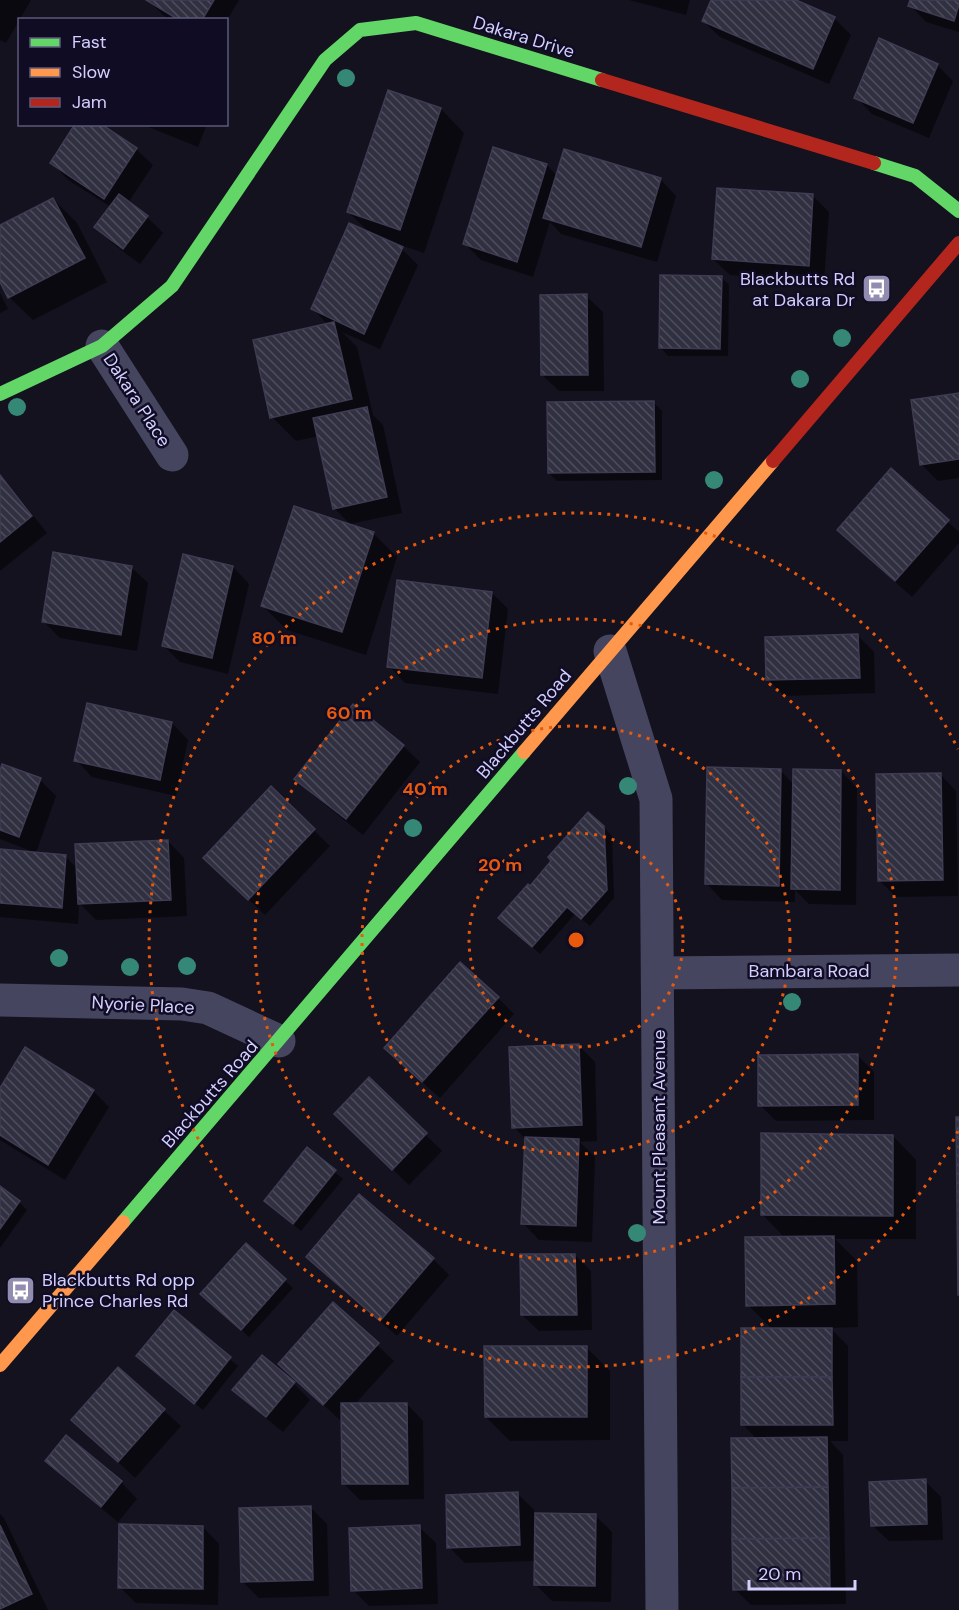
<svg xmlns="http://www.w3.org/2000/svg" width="959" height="1610" font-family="'DM Sans',sans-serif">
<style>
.shadow{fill:#0007}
.building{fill:url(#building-back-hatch);stroke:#3e3b53;stroke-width:1.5}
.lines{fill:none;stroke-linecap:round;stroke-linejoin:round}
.street{stroke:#464560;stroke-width:33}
.fast{stroke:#63d668;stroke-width:14}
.slow{stroke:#ff974d;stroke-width:14}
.jam{stroke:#b3261e;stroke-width:14}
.tree{fill:#368876}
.ring{fill:none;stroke:#e8590c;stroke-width:3;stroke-dasharray:3 6}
.labels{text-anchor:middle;stroke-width:5;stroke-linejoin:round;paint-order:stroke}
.street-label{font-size:18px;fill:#d3cfff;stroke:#0f0c24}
.poi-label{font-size:18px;fill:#d3cfff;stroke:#0f0c24;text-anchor:end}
.centre{fill:#e8590c;stroke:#0f0c24;stroke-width:3}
.ring-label{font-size:18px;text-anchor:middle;font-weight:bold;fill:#e8590c;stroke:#0f0c24;stroke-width:5;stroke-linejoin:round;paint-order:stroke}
</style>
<defs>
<pattern id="building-back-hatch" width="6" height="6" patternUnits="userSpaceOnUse" patternTransform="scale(1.5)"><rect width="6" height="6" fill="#313041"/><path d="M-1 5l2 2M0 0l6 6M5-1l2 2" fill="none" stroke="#4e4d5e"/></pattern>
</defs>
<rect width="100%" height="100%" fill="#13121e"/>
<g class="shadow">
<path d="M0,0H31L6,43L0,40Z"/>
<path d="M148,0H239L226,22V20H170L163,15Z"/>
<path d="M629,0H690L686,15Z"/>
<path d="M712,0H792L834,18L851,35L829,84L720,37L703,21Z"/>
<path d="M912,0H959V32L926,22L910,5Z"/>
<path d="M937,65L953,81L929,138L872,114L856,97Z"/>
<path d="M389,92L441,109L464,133L424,253L397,244L418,265L380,349L342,332L357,347L373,415L383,425L402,513L350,524L334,508L319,436L296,441L272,417L328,325L313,309L371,234L348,212Z"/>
<path d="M141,124H207L198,147Z"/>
<path d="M136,149L153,165L128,203L147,217L163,233L140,264L112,243L96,226L111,207L68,180L52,163Z"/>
<path d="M547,165L557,176L660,179L676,196L657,262L561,234L550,222L533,277L481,260L465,244Z"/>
<path d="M813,196L829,212L824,282L730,275L713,259Z"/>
<path d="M53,199L77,223L107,282L33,320L9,297L0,279V227Z"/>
<path d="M721,277L729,285L728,356H668L660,347Z"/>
<path d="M0,293L8,309L0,313Z"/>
<path d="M586,296L603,312L604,391H559L542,375Z"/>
<path d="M959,395V478L938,481L921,464Z"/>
<path d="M654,403L662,411V480L557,481L549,473Z"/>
<path d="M891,471L959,532V543L912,597L855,546Z"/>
<path d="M0,475L9,485L47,533L0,571Z"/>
<path d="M373,533L397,557L366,655L287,630L263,606Z"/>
<path d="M131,567L148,583L137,651L60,638L43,621Z"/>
<path d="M233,567L249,584L228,674L180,662L164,646Z"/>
<path d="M492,593L508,609L498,694L405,683L389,666Z"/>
<path d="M858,636L874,652L875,693L784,696L768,679Z"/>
<path d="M353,706L403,746L420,762L363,835L313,795L296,779Z"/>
<path d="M172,723L188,740L176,796L92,777L76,760Z"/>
<path d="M781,771L794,785L841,771L857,788L856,905L809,904L795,890V902L722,900L706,883Z"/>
<path d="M940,774L956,791L958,896L896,897L879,880Z"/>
<path d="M0,775L40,780L56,796L36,853L0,839Z"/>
<path d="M271,789L330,846L265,915L221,874Z"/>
<path d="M603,827L612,836L614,898L590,926L575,914L540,954L508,926L530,888Z"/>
<path d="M168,841L184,858L187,916L96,920L79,903L78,924L0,917V851L65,856L78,869Z"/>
<path d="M498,998L514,1014L440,1098L402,1064Z"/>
<path d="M578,1045L595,1062L597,1141L580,1142L595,1157L592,1242L539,1240L523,1223L526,1140L514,1127Z"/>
<path d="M857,1055L874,1072V1120L776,1121L760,1105Z"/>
<path d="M369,1079L442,1151L409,1185L352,1130Z"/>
<path d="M0,1090L93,1091L109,1107L65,1180L0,1140Z"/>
<path d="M893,1136L916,1160V1239H835L857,1261L858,1327L830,1328L848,1346V1441H830L843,1455L846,1604L751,1605L735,1589L757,1439L743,1425L773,1330L748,1305L785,1238L762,1214Z"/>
<path d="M307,1149L343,1179L301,1231L274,1209Z"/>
<path d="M0,1188L19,1202L27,1210L0,1248Z"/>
<path d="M246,1245L293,1288L249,1337L210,1301Z"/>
<path d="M575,1255L591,1271L592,1330L539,1331L522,1315Z"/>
<path d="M433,1259L449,1275L397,1336L325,1273Z"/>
<path d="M333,1304L394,1361L355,1404H407L423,1421L424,1499L360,1500L343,1483V1417L340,1420L296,1380Z"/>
<path d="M174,1312L238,1366L203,1410L146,1363Z"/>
<path d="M586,1347L610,1371V1440L510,1441L486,1417Z"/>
<path d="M262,1357L294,1384L310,1400L283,1432L251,1406L234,1390Z"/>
<path d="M118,1369L181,1426L135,1478L73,1420Z"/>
<path d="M66,1437L121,1482L137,1499L118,1522L63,1477L47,1461Z"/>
<path d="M925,1481L941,1497L943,1540L889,1541L872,1525Z"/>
<path d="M518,1494L534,1510V1515H595L612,1532L611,1602L552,1601L535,1584L536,1561L465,1563L449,1547Z"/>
<path d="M311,1508L327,1524L329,1596L259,1598L242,1581Z"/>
<path d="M0,1514L4,1518L48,1610H0Z"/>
<path d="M203,1527L219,1544L218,1605L136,1603L120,1587Z"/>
<path d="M419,1527L436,1543L438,1604L369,1606L353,1590Z"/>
</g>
<g class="building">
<path d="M146,0H214L202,20H179Z"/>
<path d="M711,0H796L835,17L813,69L702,21Z"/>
<path d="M910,0H959V4L954,21L908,6Z"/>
<path d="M879,38L938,64L913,123L854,98Z"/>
<path d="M388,90L441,108L400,230L347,212Z"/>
<path d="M75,124H101L137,148L104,199L50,163Z"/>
<path d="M493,147L547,164L517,262L463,244Z"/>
<path d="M564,149L661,178L641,247L543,218Z"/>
<path d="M717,188L813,194L809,266L712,259Z"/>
<path d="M119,194L148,216L123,249L94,227Z"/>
<path d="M53,198L85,258L8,298L0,282V225Z"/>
<path d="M349,223L403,247L364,334L311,309Z"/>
<path d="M660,275L722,276L720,349L659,348Z"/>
<path d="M587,294L588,375H541L540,295Z"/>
<path d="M334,322L352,399L270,418L253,340Z"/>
<path d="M959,393V459L920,465L911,400Z"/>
<path d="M654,401L655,472L548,473L547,402Z"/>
<path d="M367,407L387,497L333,509L313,418Z"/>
<path d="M891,468L949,520L895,581L837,530Z"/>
<path d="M0,475L32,516L0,542Z"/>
<path d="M294,506L374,532L342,632L261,606Z"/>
<path d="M53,552L132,566L121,635L42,622Z"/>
<path d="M183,554L233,566L212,658L162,646Z"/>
<path d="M397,580L492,592L482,678L387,667Z"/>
<path d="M858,634L860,678L766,680L765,637Z"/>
<path d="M87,703L172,722L160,780L74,761Z"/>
<path d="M353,704L404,745L346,819L294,779Z"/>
<path d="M2,764L41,778L19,837L0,830V770Z"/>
<path d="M707,767L781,769L779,886L705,884Z"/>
<path d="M793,769L841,770L840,890L791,889Z"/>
<path d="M941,773L943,880L878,881L876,774Z"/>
<path d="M271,786L315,829L248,900L203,858Z"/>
<path d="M588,812L604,826L607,890L581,919L567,907L532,947L498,918L528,884L530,886L551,861L548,857Z"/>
<path d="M168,840L171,900L78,904L75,844Z"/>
<path d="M0,849L66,855L62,908L0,903Z"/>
<path d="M460,962L499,997L422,1082L384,1048Z"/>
<path d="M579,1044L582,1125L512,1128L509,1047Z"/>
<path d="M25,1047L94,1090L48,1165L0,1135V1088Z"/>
<path d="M858,1054V1105L758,1106V1055Z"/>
<path d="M369,1077L427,1133L392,1170L334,1114Z"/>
<path d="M956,1117H959V1295H958Z"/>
<path d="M761,1133L893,1135V1216L761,1215Z"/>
<path d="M525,1137L579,1139L576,1226L521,1224Z"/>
<path d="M307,1147L336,1170L293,1224L264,1201Z"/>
<path d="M0,1186L20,1201L0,1229Z"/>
<path d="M359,1194L434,1258L380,1321L306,1257Z"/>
<path d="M834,1236L835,1304L746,1306L745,1237Z"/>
<path d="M246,1243L286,1279L241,1330L200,1294Z"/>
<path d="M520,1254H575L577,1315H521Z"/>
<path d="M333,1302L379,1343L323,1405L278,1364Z"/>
<path d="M174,1310L231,1357L194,1404L136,1356Z"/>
<rect x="741" y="1328" width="91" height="49"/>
<path d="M484,1346H587V1417H485Z"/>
<path d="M262,1355L295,1382L266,1417L232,1390Z"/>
<path d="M118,1367L165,1409L118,1462L71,1420Z"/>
<path d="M741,1377H832L833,1425H741Z"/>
<path d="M341,1403H407L408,1484H342Z"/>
<path d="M66,1435L122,1481L101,1507L45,1461Z"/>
<path d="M827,1437L828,1487L732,1488L731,1438Z"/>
<path d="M926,1479L927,1524L871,1526L869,1482Z"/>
<path d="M828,1487L829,1538L732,1539V1488Z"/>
<path d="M518,1492L520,1545L447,1548L446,1495Z"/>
<path d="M311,1506L313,1580L241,1582L239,1508Z"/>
<path d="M535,1513L596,1514L595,1586L534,1585Z"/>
<path d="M119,1524L203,1526V1589L118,1588Z"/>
<path d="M0,1525L32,1594L0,1609Z"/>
<path d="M420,1525L422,1588L351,1591L349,1528Z"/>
<path d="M829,1538L830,1588L733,1590L732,1539Z"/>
</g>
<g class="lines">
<g class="street">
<path d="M102,346L172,455"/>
<path d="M610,651L656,799L662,1610"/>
<path d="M658,973L959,970"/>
<path d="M0,1000L182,1004L208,1008L279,1041"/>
</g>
<g class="fast">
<path d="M874,163L915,176L959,211"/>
<path d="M0,394L102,346L172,286L325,60L360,30L416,23L602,80"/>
<path d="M123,1222L524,752"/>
</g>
<g class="slow">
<path d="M524,752L773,461"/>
<path d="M0,1365L123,1222"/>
</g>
<g class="jam">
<path d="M602,80L874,163"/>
<path d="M773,461L959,243"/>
</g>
</g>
<g class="tree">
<circle cx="346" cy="78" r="9"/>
<circle cx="842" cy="338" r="9"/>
<circle cx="800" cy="379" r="9"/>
<circle cx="17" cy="407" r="9"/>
<circle cx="714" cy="480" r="9"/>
<circle cx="628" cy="786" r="9"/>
<circle cx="413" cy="828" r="9"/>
<circle cx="59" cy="958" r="9"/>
<circle cx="187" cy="966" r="9"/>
<circle cx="130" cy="967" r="9"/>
<circle cx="792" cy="1002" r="9"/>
<circle cx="637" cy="1233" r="9"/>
</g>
<g class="ring">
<circle cx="576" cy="940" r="107"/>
<circle cx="576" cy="940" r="214"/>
<circle cx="576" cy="940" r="321"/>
<path d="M958 1131A427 427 0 1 1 958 749"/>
</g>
<defs>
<symbol id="bus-square" viewBox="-11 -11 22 22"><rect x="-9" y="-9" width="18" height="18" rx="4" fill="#908db0" stroke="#0f0c24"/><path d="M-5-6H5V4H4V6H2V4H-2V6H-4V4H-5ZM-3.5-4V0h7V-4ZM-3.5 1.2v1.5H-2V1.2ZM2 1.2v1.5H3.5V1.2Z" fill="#fff"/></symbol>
</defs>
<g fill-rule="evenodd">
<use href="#bus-square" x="860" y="272" width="33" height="33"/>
<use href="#bus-square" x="4" y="1274" width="33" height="33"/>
</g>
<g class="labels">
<g class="street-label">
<text transform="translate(524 37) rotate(17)" y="6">Dakara Drive</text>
<text transform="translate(137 400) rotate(57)" y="6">Dakara Place</text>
<text transform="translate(524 724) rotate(-50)" y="6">Blackbutts Road</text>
<text x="809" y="977">Bambara Road</text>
<text transform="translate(143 1005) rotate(3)" y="6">Nyorie Place</text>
<text transform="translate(210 1094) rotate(-49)" y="6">Blackbutts Road</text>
<text transform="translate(659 1127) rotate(-90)" y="6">Mount Pleasant Avenue</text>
</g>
<g class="poi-label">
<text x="855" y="285">Blackbutts Rd<tspan x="855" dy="21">at Dakara Dr</tspan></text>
<text x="42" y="1286" text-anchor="start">Blackbutts Rd opp<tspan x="42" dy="21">Prince Charles Rd</tspan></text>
</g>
</g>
<circle cx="576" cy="940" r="9" class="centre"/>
<g class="ring-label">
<text x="274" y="644">80 m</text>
<text x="349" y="719">60 m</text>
<text x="425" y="795">40 m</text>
<text x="500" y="871">20 m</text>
</g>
<rect x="18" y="18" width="210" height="108" fill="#0f0c24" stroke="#5d5a7c" stroke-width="1.5"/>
<rect x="30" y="38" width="30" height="9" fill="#63d668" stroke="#5d5a7c" stroke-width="1.5"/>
<text x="72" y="48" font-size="18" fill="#d3cfff">Fast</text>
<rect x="30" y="68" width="30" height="9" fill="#ff974d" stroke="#5d5a7c" stroke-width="1.5"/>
<text x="72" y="78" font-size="18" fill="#d3cfff">Slow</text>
<rect x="30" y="98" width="30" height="9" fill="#b3261e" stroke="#5d5a7c" stroke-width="1.5"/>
<text x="72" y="108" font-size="18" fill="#d3cfff">Jam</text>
<path d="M749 1580v9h106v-9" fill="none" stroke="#d3cfff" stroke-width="3"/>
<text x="758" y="1580" font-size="18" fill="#d3cfff" stroke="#0f0c24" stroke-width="4.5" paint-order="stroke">20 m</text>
</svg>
